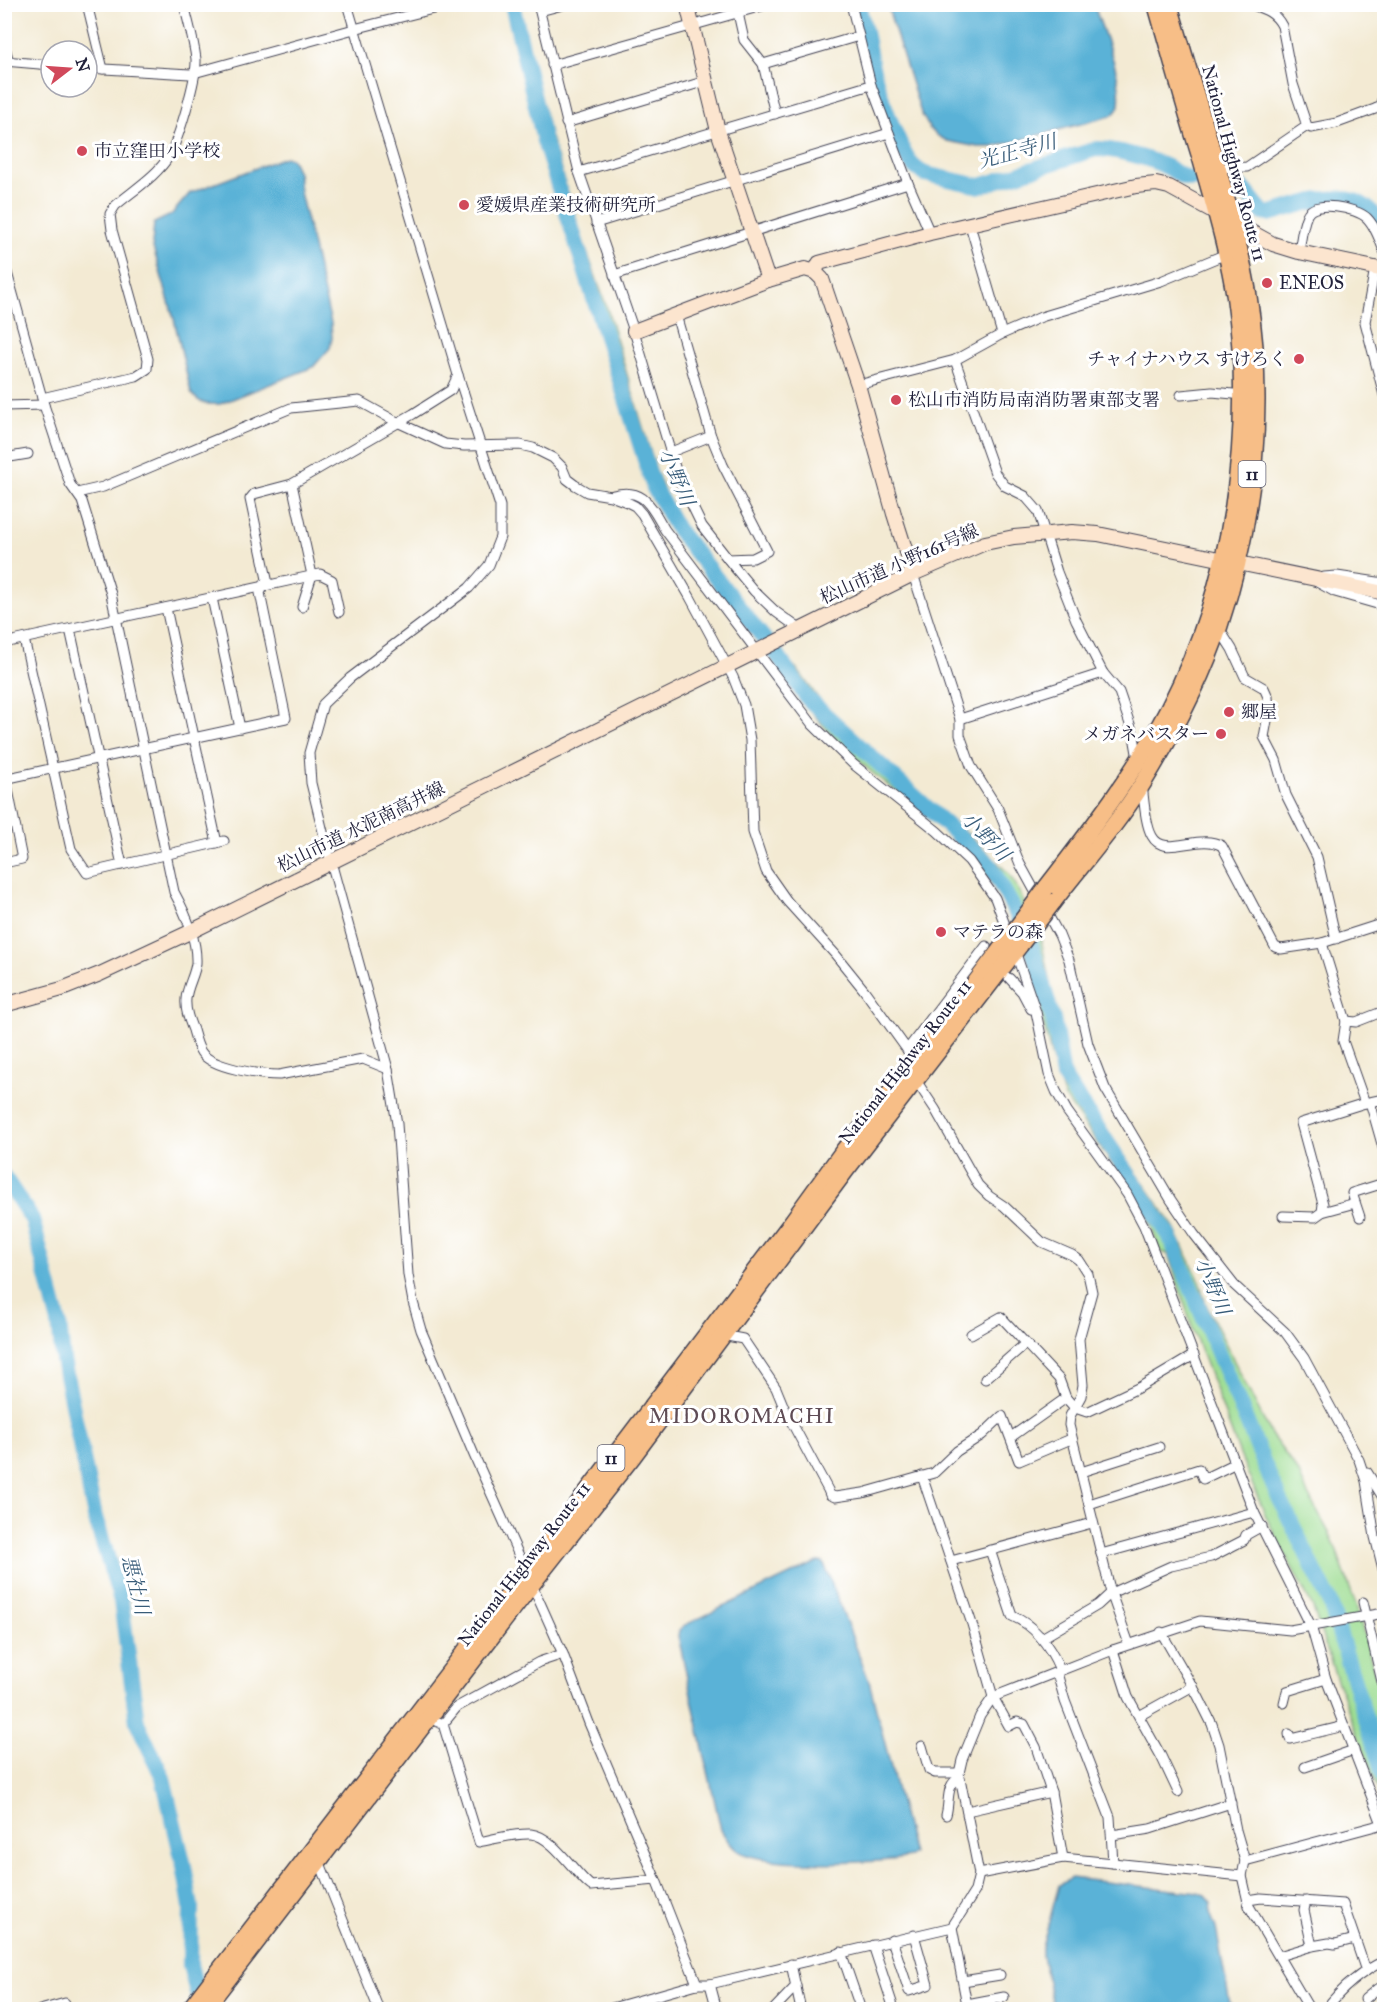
<svg xmlns="http://www.w3.org/2000/svg" width="1389" height="2014" font-family="'IM FELL Great Primer','Noto Serif JP',serif">
<style>
.green{fill:#9ddd92;stroke:#608066;stroke-width:1.5}
.water{fill:#5ab2d7;stroke:#3e6a89;stroke-width:1.5}
.lines{fill:none;stroke-linecap:round;stroke-linejoin:round}
.river{stroke:#5ab2d7;stroke-width:16}
.street-casing{stroke:#414052;stroke-width:11}
.secondary-casing{stroke:#414052;stroke-width:16}
.highway-casing{stroke:#414052;stroke-width:19}
.street{stroke:#fff;stroke-width:9}
.secondary{stroke:#fce5cf;stroke-width:14}
.highway{stroke:#f7be87;stroke-width:16}
.highway-bridge-casing{stroke:#414052;stroke-width:19;stroke-linecap:butt}
.highway-bridge{stroke:#f7be87;stroke-width:16}
.poi-dot{fill:#d1495b;stroke:#fff;stroke-width:2}
.labels{text-anchor:middle;stroke-width:6;stroke-linejoin:round;paint-order:stroke}
.shield{fill:#fff;stroke:#646476;stroke-width:1.5}
.shield-label{font-size:16px;font-weight:bold;fill:#22223b}
.poi-label{font-size:18px;fill:#22223b;stroke:#fff;text-anchor:start}
.street-label{font-size:18px;fill:#22223b;stroke:#fff}
.water-label{font-size:20px;font-style:italic;fill:#385c79;stroke:#fff}
.quarter-label{font-size:21px;letter-spacing:1.5px;fill:#5f4c55;stroke:#fff}
</style>
<rect width="100%" height="100%" fill="#fff"/>
<filter id="ink" filterUnits="userSpaceOnUse"><feTurbulence type="fractalNoise" baseFrequency=".0167" numOctaves="2"/><feDisplacementMap in="SourceGraphic" scale="12" xChannelSelector="R" yChannelSelector="G"/><feConvolveMatrix kernelMatrix="1 2 1 2 8 2 1 2 1" color-interpolation-filters="sRGB"/></filter>
<filter id="wash" filterUnits="userSpaceOnUse"><feTurbulence type="fractalNoise" baseFrequency=".008" numOctaves="4" result="noise"/><feDisplacementMap in="SourceGraphic" scale="24" xChannelSelector="R" yChannelSelector="G"/><feGaussianBlur stdDeviation="1.35" result="paint"/><feColorMatrix in="noise" values="0 0 0 0 0 0 0 0 0 0 0 0 0 0 0 0 0 1.4 0 .05"/><feComposite in="paint" operator="in"/></filter>
<g filter="url(#wash)">
<rect width="100%" height="100%" fill="#f3ead3"/>
<path class="green" d="M507,5H518L550,134L583,241L607,308L656,470L665,494L677,517L701,552L788,661L797,669L823,705L878,760L888,766L887,768L973,838L1009,874L1016,885L1041,939L1065,1061L1072,1084L1085,1106L1111,1137L1171,1222L1198,1277L1206,1304L1256,1405L1272,1436L1298,1471L1308,1495L1332,1538L1356,1605L1384,1707V1805L1337,1680L1313,1608L1268,1521L1242,1460L1194,1333L1168,1254L1160,1252L1150,1223L1136,1198L1064,1096L1052,1058L1027,959L1010,910L998,892L964,847L869,770L832,736L783,678L779,669L670,530L652,498L600,326L552,188L531,109Z"/>
<g class="water">
<path d="M887,5H1094C1103,33 1123,75 1119,105C1118,110 1115,113 1111,116L993,147H978L947,141L938,136L930,129L921,113Z"/>
<path d="M285,157L292,159L298,173L300,192L331,323L332,338L330,348L313,367L220,404C206,405 200,404 191,393L174,319L152,244L154,223L171,215L190,193Z"/>
<path d="M817,1562H822L825,1566L869,1681L910,1842L913,1854L910,1857C880,1864 764,1867 738,1851C730,1846 726,1838 721,1830L678,1636L679,1630L683,1626Z"/>
<path d="M1071,1878L1199,1893L1206,1895L1211,1902L1210,1913L1216,1928L1231,2009H1054L1042,1956V1947L1059,1885Z"/>
</g>
<g class="lines">
<g class="river">
<path d="M512,4L544,141L654,488L677,529L777,655L807,698L990,865L1029,937L1054,1023L1063,1076L1169,1235L1273,1485L1329,1600L1384,1777"/>
<path d="M857,4C865,23 867,44 871,63C876,85 898,146 911,163C915,168 919,171 925,174L980,186L1096,149C1115,149 1149,158 1167,167C1176,171 1181,179 1192,179"/>
<path d="M1233,183L1245,190L1263,213L1268,214C1310,203 1360,178 1384,231"/>
<path d="M4,1177L32,1219L59,1323L63,1360L95,1517L121,1601L137,1722L163,1778L184,1866L191,1907L190,1965L201,2009"/>
</g>
</g>
</g>
<g filter="url(#ink)">
<g class="lines">
<defs>
<g id="street">
<path d="M87,4L103,69"/>
<path d="M347,4L458,375L500,506V537L489,565L469,588L350,678L323,704L309,753L311,783L325,840L388,1069L397,1124L408,1275L413,1302L421,1330L474,1455L563,1654L589,1723L656,1880L697,1984"/>
<path d="M538,4L579,172L634,331L678,477L702,526L735,568L754,591L776,612L801,630"/>
<path d="M849,4L852,8L871,85L908,183L930,233"/>
<path d="M1250,4C1264,9 1275,12 1282,26L1293,84L1307,126L1311,128L1337,123L1375,109L1380,106L1384,94"/>
<path d="M540,11L566,4"/>
<path d="M738,13L744,40L763,64L775,114"/>
<path d="M4,44L9,62"/>
<path d="M4,61L51,65"/>
<path d="M763,64L859,36"/>
<path d="M552,65L769,4"/>
<path d="M87,68L190,74L354,29L453,4"/>
<path d="M566,123L706,81"/>
<path d="M1217,168L1247,167L1307,126"/>
<path d="M579,172L871,85"/>
<path d="M596,223L889,133"/>
<path d="M970,225L1002,334"/>
<path d="M1299,252C1301,241 1302,226 1307,215C1314,199 1357,208 1367,218C1375,226 1380,240 1384,251"/>
<path d="M4,262L44,405L70,484L82,501L111,594L174,892C185,912 197,940 196,963C195,975 187,986 186,999C185,1010 189,1020 193,1030C195,1037 197,1046 201,1052C211,1068 261,1075 279,1075L363,1059L388,1069"/>
<path d="M1375,268L1365,322L1384,395"/>
<path d="M614,275L908,183"/>
<path d="M676,315L711,436L723,465L767,551L753,558L728,559"/>
<path d="M955,360L995,473L1005,486L1025,496L1038,511L1057,572L1076,620L1103,673L1119,692L1134,736L1138,759"/>
<path d="M858,385L955,360L1002,334L1041,317L1161,281L1226,254"/>
<path d="M1181,395L1212,392L1244,395"/>
<path d="M42,398L136,376L147,369L148,359L112,230L110,214L115,206C132,191 157,176 169,156C179,139 197,77 196,59C194,41 188,22 184,4"/>
<path d="M4,406L44,405"/>
<path d="M671,452L711,436"/>
<path d="M4,458L28,454"/>
<path d="M292,484L312,575L302,607"/>
<path d="M77,493L103,487L291,408L359,401L397,422L445,444L464,446L520,445L533,448L553,458L562,467L567,479L575,485L587,492L611,496L627,502L635,506L642,514L690,597L733,677L744,705L750,740L753,832L766,871L787,901L835,954L864,990L916,1062"/>
<path d="M613,495C645,487 651,507 665,530L812,724L853,764L937,831L969,861L995,898L1010,938"/>
<path d="M913,574L960,719V735L971,766L998,809L1020,864L1059,935L1069,960L1088,1044L1105,1088L1171,1200L1194,1234L1234,1285L1285,1332L1304,1358L1359,1460L1366,1481L1375,1537L1384,1573"/>
<path d="M1324,577L1337,576L1384,583"/>
<path d="M1317,582L1335,592L1384,606"/>
<path d="M212,598L240,728"/>
<path d="M166,608L217,843"/>
<path d="M1218,627L1232,649L1245,677L1264,688L1268,697L1269,710L1264,737L1276,760L1286,795L1317,857L1336,939"/>
<path d="M70,629L122,865"/>
<path d="M24,639L71,849L87,873L224,841"/>
<path d="M4,643L320,574L332,580L339,612"/>
<path d="M960,719L1103,673"/>
<path d="M4,779L286,718L260,593L267,579L250,499L254,494L292,484L413,414L451,390L458,375"/>
<path d="M1142,785C1144,799 1145,824 1152,836C1164,859 1199,832 1222,846L1275,947L1281,949L1322,943L1384,923"/>
<path d="M4,863L22,859L5,775"/>
<path d="M1322,943L1346,1021L1343,1041L1365,1103"/>
<path d="M1015,951L1036,1012L1049,1074L1056,1091L1067,1111L1127,1194L1144,1226L1254,1512L1311,1626L1326,1679L1384,1829"/>
<path d="M1009,978L1022,992L1031,1009"/>
<path d="M1346,1021L1356,1022L1384,1011"/>
<path d="M907,1050L986,946"/>
<path d="M915,1079L935,1109L978,1185L989,1196L1004,1206L1042,1242L1072,1255L1079,1260L1088,1274L1092,1292L1079,1339L1083,1385L1081,1396L1070,1416L1069,1425L1111,1593L1129,1644"/>
<path d="M1370,1102L1384,1151"/>
<path d="M1322,1212L1355,1203"/>
<path d="M1283,1216L1315,1217L1322,1212L1323,1204L1301,1123L1365,1103L1384,1099"/>
<path d="M1360,1217L1352,1193L1384,1183"/>
<path d="M971,1334L1001,1317L1059,1379L1066,1398L1075,1408L1087,1412L1140,1387L1194,1355"/>
<path d="M722,1335L743,1339L776,1388L785,1410L828,1490L830,1495L835,1497L863,1493L934,1473L957,1451L982,1435L1002,1416L1019,1461L1071,1439"/>
<path d="M985,1379L1025,1344"/>
<path d="M1011,1437L1066,1398"/>
<path d="M1081,1472L1159,1447"/>
<path d="M1367,1472L1384,1499"/>
<path d="M922,1476L972,1624L993,1697L1009,1726L1017,1722L1024,1724L1036,1747L1051,1792L1063,1858"/>
<path d="M1089,1504L1199,1469L1203,1479L1234,1464"/>
<path d="M990,1550L1012,1616C1036,1626 1050,1646 1060,1670"/>
<path d="M1101,1554L1254,1512"/>
<path d="M951,1561L1092,1523"/>
<path d="M1363,1602L1384,1690"/>
<path d="M1161,1632L1198,1696L1212,1724L1219,1745L1236,1830L1245,1861L1242,1876L1249,1906L1310,2010"/>
<path d="M1042,1638L1098,1605L1111,1593L1171,1566L1211,1557L1244,1540L1246,1535L1262,1526"/>
<path d="M1113,1650L1128,1697L1161,1756L1178,1792"/>
<path d="M1057,1673L1065,1701L1110,1817L1113,1863"/>
<path d="M1284,1703L1287,1691L1326,1679"/>
<path d="M1139,1716L1193,1686"/>
<path d="M426,1717L443,1724L479,1842C495,1839 514,1833 531,1834C553,1836 574,1873 591,1886L656,1880"/>
<path d="M443,1724L457,1707L539,1662L563,1654"/>
<path d="M1289,1734L1290,1739L1344,1726"/>
<path d="M922,1746L929,1770L935,1773H959"/>
<path d="M1305,1767L1354,1750"/>
<path d="M967,1811L1051,1792"/>
<path d="M946,1815C950,1802 945,1784 960,1778"/>
<path d="M1112,1835L1150,1829L1231,1803"/>
<path d="M318,1858L379,2010"/>
<path d="M1245,1861L1383,1824"/>
<path d="M979,1874L1063,1858L1242,1876"/>
<path d="M1248,1900L1261,1898L1343,1904L1366,1971"/>
<path d="M1306,1901L1304,1910L1312,1946"/>
<path d="M952,1927L968,2010"/>
<path d="M892,1940L909,1991L928,1985L914,1935"/>
<path d="M873,1945L894,2009"/>
<path d="M841,1952L861,2010"/>
<path d="M1279,1956L1312,1946L1329,1943L1335,1944L1355,1939"/>
<path d="M791,1964L801,2010"/>
<path d="M963,1981L1000,1975"/>
<path d="M710,1984L717,2010"/>
<path d="M1365,1999L1377,1989L1383,1988L1384,1991"/>
<path d="M967,2004L1004,1997"/>
<path d="M40,2010L65,2003L67,2010"/>
<path d="M605,2010L697,1984H710L952,1927L975,1891L979,1874L959,1773L962,1760L980,1716L993,1697L1113,1650L1200,1621L1290,1630L1384,1613"/>
<path d="M773,2010L796,1986"/>
<path d="M1325,2010C1341,1989 1360,1972 1384,1961"/>
</g>
<g id="secondary">
<path d="M687,4L718,131L768,280"/>
<path d="M815,272L819,263L930,233L1136,186L1156,184L1169,187L1273,244L1299,252L1384,270"/>
<path d="M634,331L768,280L805,269L815,272L822,279L858,385L894,514L913,574"/>
<path d="M4,1005L62,989L100,974L190,932L913,574L985,543L1014,537L1072,532L1098,534L1384,593"/>
</g>
<g id="highway">
<path d="M1046,888C1090,831 1135,773 1169,708C1232,585 1255,434 1235,297C1228,251 1214,205 1201,159C1185,108 1171,56 1156,4"/>
<path d="M1053,902C1083,863 1117,825 1143,783C1173,734 1201,682 1219,627C1255,521 1266,403 1248,293C1240,245 1227,199 1213,153C1198,103 1184,54 1169,4"/>
<path d="M189,2010L527,1571L789,1226L844,1150L916,1061L1015,930"/>
<path d="M204,2010L532,1584L633,1456L846,1170L1020,945"/>
</g>
</defs>
<use href="#street" class="street-casing"/>
<use href="#secondary" class="secondary-casing"/>
<use href="#highway" class="highway-casing"/>
<use href="#street" class="street"/>
<use href="#secondary" class="secondary"/>
<use href="#highway" class="highway"/>
<defs>
<g id="highway-bridge">
<path d="M1015,930L1046,888"/>
<path d="M1020,945L1053,902"/>
</g>
</defs>
<use href="#highway-bridge" class="highway-bridge-casing"/>
<use href="#highway-bridge" class="highway-bridge"/>
</g>
</g>
<g class="poi-dot">
<circle cx="82" cy="151" r="6"/>
<circle cx="464" cy="205" r="6"/>
<circle cx="1267" cy="283" r="6"/>
<circle cx="1299" cy="359" r="6"/>
<circle cx="896" cy="400" r="6"/>
<circle cx="1229" cy="712" r="6"/>
<circle cx="1221" cy="734" r="6"/>
<circle cx="941" cy="932" r="6"/>
</g>
<g class="labels">
<g class="shield">
<rect x="1238.5" y="461" width="27" height="26" rx="4.5"/>
<rect x="597.5" y="1445" width="27" height="26" rx="4.5"/>
</g>
<g class="shield-label">
<text x="1252" y="480">11</text>
<text x="611" y="1464">11</text>
</g>
<g class="poi-label">
<text x="94" y="157">市立窪田小学校</text>
<text x="476" y="211">愛媛県産業技術研究所</text>
<text x="1279" y="289">ENEOS</text>
<text x="1287" y="365" text-anchor="end">チャイナハウス すけろく</text>
<text x="908" y="406">松山市消防局南消防署東部支署</text>
<text x="1241" y="718">郷屋</text>
<text x="1209" y="740" text-anchor="end">メガネバスター</text>
<text x="953" y="938">マテラの森</text>
</g>
<g class="street-label">
<text transform="translate(1234 163) rotate(75)" y="6">National Highway Route 11</text>
<text transform="translate(899 564) rotate(-24)" y="6">松山市道 小野161号線</text>
<text transform="translate(361 827) rotate(-26)" y="6">松山市道 水泥南高井線</text>
<text transform="translate(905 1062) rotate(-52)" y="6">National Highway Route 11</text>
<text transform="translate(524 1564) rotate(-52)" y="6">National Highway Route 11</text>
</g>
<g class="water-label">
<text transform="translate(1017 151) rotate(-15)" y="7">光正寺川</text>
<text transform="translate(677 477) rotate(67)" y="7">小野川</text>
<text transform="translate(986 836) rotate(46)" y="7">小野川</text>
<text transform="translate(1213 1286) rotate(67)" y="7">小野川</text>
<text transform="translate(136 1585) rotate(76)" y="7">悪社川</text>
</g>
<g class="quarter-label">
<text x="742" y="1423">MIDOROMACHI</text>
</g>
</g>
<rect width="1389" height="2014" fill="none" stroke="#fff" stroke-width="24"/>
<g transform="translate(69 69) rotate(73)"><circle r="28" fill="#ffffff" stroke="#a7a7b1" stroke-width="1.5"/>
<path d="M0-4.5L10 22L0 15L-10 22Z" fill="#d1495b"/>
<text y="-9" font-size="16" font-weight="bold" text-anchor="middle" fill="#22223b">N</text>
</g>
</svg>
